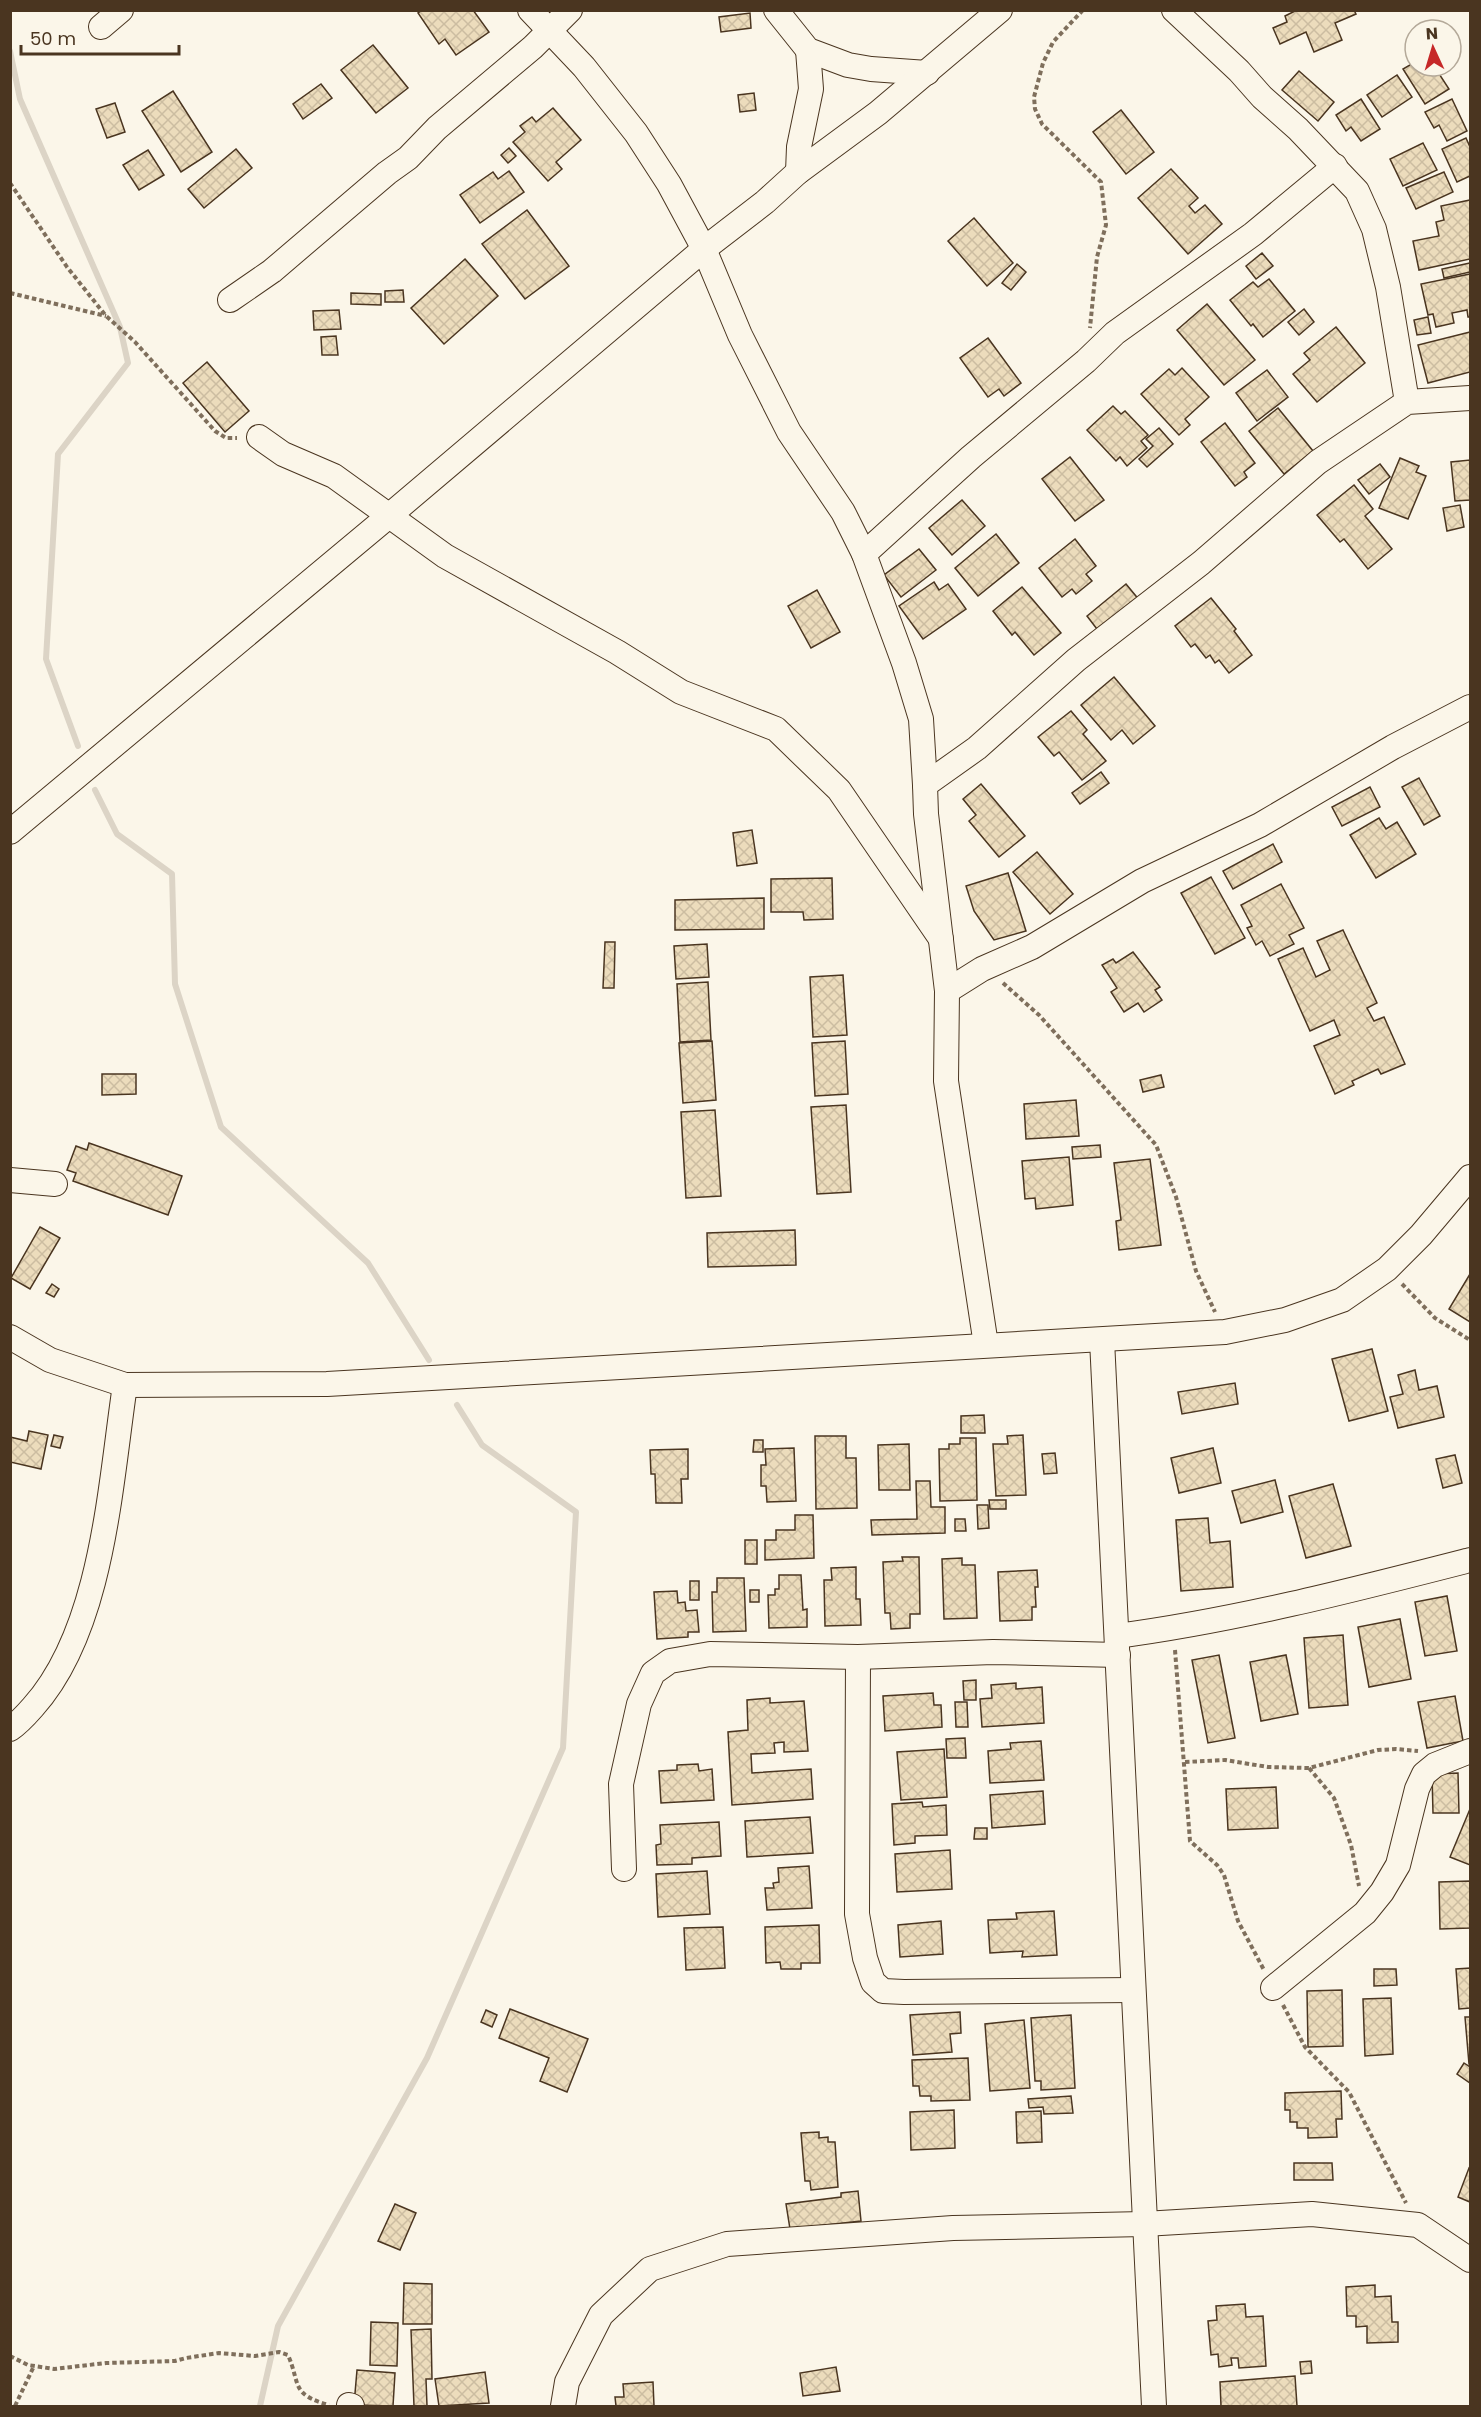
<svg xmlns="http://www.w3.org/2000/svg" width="1481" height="2417" font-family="Poppins,sans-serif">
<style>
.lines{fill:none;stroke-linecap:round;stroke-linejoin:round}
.stream{stroke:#dcd4c6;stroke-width:6}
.building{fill:url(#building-cross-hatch);stroke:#4a3520;stroke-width:1.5}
.minor-casing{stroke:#4a3520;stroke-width:26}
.path{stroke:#7f6f5c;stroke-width:4;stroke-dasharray:4.5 3;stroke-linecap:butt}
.minor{stroke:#fbf6e9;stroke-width:24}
</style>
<defs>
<pattern id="building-cross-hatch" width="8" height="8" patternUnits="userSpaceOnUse" patternTransform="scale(1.5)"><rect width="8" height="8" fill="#ecdcbc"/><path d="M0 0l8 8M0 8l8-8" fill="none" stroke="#ccbda1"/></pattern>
</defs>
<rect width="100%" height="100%" fill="#fbf6e9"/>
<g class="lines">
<g class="stream">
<path d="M10,51L20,99L120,327L128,363L58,454L46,659L78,746"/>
<path d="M95,790L117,834L172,874L175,984L221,1127L368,1263L429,1360"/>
<path d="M260,2406L278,2326L427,2058L563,1748L576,1512L482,1445L457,1405"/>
</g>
</g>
<g class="building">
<path d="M422,10H473L489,32L456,55L445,39L439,44L418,13Z"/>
<path d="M1297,10H1354L1356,14L1335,23L1342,40L1314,52L1306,32L1280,44L1273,28L1287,22L1285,16Z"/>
<path d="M750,13L751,28L721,32L719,17Z"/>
<path d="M373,45L408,88L376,113L341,70Z"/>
<path d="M1415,62V66H1434L1449,89L1425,104L1403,69Z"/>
<path d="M1299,71L1334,102L1318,121L1282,90Z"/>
<path d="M1397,75L1412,97L1382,117L1367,95Z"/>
<path d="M321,84L332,98L303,119L293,104Z"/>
<path d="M173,91L212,152L181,172L142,111Z"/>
<path d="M754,93L756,110L740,112L738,95Z"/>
<path d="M1361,99L1380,129L1361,141L1351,127L1346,131L1336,115Z"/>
<path d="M1452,99L1467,131L1447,141L1439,125L1434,128L1425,112Z"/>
<path d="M115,103L125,132L107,138L96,109Z"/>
<path d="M553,108L581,140L556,162L562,169L548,181L513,142L525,132L520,126L532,117L536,122Z"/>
<path d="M1121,110L1154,152L1126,174L1093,132Z"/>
<path d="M1466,138L1470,147V176L1457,182L1442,149Z"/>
<path d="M1423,143L1437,170L1403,186L1390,159Z"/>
<path d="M509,148L516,156L508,163L501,155Z"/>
<path d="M236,149L252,168L204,208L188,189Z"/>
<path d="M148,150L164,175L139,190L123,165Z"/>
<path d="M1171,169L1198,198L1189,206L1195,213L1205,205L1222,224L1188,254L1138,198Z"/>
<path d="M509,171L524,192L480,223L460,195L493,172L498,179Z"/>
<path d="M1444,172L1453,192L1416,209L1406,188Z"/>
<path d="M1470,200V259L1419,270L1413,241L1439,236L1436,222L1444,220L1441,206Z"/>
<path d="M527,210L569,266L525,299L482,244Z"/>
<path d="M974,218L1013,263L987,286L948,241Z"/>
<path d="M1262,253L1273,266L1256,279L1246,266Z"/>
<path d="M465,259L498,296L444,344L411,308Z"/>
<path d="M1470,263V272L1444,278L1442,269Z"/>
<path d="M1017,264L1026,272L1011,290L1002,283Z"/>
<path d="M1470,274V317H1468L1467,310L1452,313L1454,323L1436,327L1433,314L1428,315L1421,284Z"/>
<path d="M1269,279L1295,311L1263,337L1253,324L1251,326L1230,300L1253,282L1258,287Z"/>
<path d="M403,290L404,302H385V291Z"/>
<path d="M351,293L381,294V305L351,304Z"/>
<path d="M1207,304L1255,360L1224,385L1177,330Z"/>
<path d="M1304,309L1314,322L1299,335L1288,322Z"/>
<path d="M339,310L341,329L314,330L313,311Z"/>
<path d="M1428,317L1431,333L1417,335L1414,320Z"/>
<path d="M1336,327L1365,363L1317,402L1293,374L1310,360L1304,353Z"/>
<path d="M1470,332V372L1428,383L1418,345Z"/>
<path d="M336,336L338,355H322L321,337Z"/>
<path d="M988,338L1021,383L1004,396L999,389L988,397L960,358Z"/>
<path d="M207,362L249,411L225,432L183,383Z"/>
<path d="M1182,368L1209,397L1185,419L1190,425L1179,435L1141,394L1169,369L1175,375Z"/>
<path d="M1267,370L1288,397L1257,421L1236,393Z"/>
<path d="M1113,406L1121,414L1125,411L1148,435L1141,441L1147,448L1127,466L1120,457L1116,461L1087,430Z"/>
<path d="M1278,408L1313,451L1284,474L1249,431Z"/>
<path d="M1225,423L1255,463L1244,472L1247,477L1235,486L1201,442Z"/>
<path d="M1159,428L1173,444L1147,467L1139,459L1153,446L1146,439Z"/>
<path d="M1070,457L1104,500L1075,521L1042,479Z"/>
<path d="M1400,458L1419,466L1416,472L1426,476L1408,519L1379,508Z"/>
<path d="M1470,460V500L1455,501L1451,462Z"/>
<path d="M1380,464L1390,477L1369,494L1358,480Z"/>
<path d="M1354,485L1373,509L1365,516L1392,549L1368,569L1344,539L1340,542L1317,515Z"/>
<path d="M962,500L985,526L952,555L929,528Z"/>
<path d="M1460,505L1464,527L1447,531L1443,508Z"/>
<path d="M996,534L1019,563L978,596L955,568Z"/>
<path d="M1075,539L1096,566L1086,574L1092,581L1076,594L1072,589L1062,597L1039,568Z"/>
<path d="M919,549L936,570L901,597L884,575Z"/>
<path d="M934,582L939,590L948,584L966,609L923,639L899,606Z"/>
<path d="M1126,584L1140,601L1100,633L1087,616Z"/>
<path d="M1022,587L1061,633L1034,655L1015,632L1012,635L993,611Z"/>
<path d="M817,590L840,632L811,648L788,606Z"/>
<path d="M1211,598L1236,629L1234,631L1252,655L1229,673L1219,660L1215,663L1210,655L1206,658L1195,644L1191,647L1175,626Z"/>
<path d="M1114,677L1155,726L1133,744L1122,730L1111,740L1081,705Z"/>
<path d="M1071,711L1087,730L1083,734L1106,761L1082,780L1059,752L1054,756L1038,737Z"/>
<path d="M1101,772L1109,783L1080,804L1072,793Z"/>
<path d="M1419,778L1440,816L1424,825L1402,787Z"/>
<path d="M981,784L1025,836L999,857L969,821L976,815L963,799Z"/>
<path d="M1370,787L1380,807L1342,826L1332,807Z"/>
<path d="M1379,818L1386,829L1397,822L1416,854L1376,878L1350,835Z"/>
<path d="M752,830L757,863L737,866L733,833Z"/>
<path d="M1273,844L1282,862L1233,889L1223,871Z"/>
<path d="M1037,852L1073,894L1050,914L1013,872Z"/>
<path d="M1008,873L1026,931L994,940L974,911L966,886Z"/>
<path d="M1211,877L1245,938L1215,954L1181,893Z"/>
<path d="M832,878L833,919L804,920L803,912H771V879Z"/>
<path d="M1281,884L1304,928L1289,935L1294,944L1270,956L1262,941L1256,945L1247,928L1252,926L1241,905Z"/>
<path d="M764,898V929L675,930V900Z"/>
<path d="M1343,930L1377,1003L1367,1008L1374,1021L1384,1017L1405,1064L1381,1074L1378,1069L1352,1081L1354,1085L1335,1094L1314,1046L1340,1035L1334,1020L1310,1031L1278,959L1303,948L1316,977L1330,970L1317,941Z"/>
<path d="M605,942H615L614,988H603Z"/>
<path d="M707,944L709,977L676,979L674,946Z"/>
<path d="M1133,952L1160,987L1155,990L1162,1000L1144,1012L1138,1003L1124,1012L1111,992L1117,988L1102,965L1113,959L1116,963Z"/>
<path d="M843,975L847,1035L813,1037L810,977Z"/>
<path d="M708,982L711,1040L680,1042L677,984Z"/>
<path d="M712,1041L716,1100L683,1103L679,1043Z"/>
<path d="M845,1041L848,1094L815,1096L812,1043Z"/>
<path d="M102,1074H136V1094L102,1095Z"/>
<path d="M1161,1075L1164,1087L1143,1092L1140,1080Z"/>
<path d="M1076,1100L1079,1136L1026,1139L1024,1104Z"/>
<path d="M846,1105L851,1192L817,1194L811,1107Z"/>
<path d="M715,1110L721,1196L686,1198L681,1112Z"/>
<path d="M89,1143L182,1176L168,1215L73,1181L76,1173L67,1170L76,1146L87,1150Z"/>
<path d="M1100,1145L1101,1157L1073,1159L1072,1147Z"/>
<path d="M1069,1157L1073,1205L1036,1209L1035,1198L1025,1199L1022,1161Z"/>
<path d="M1150,1159L1161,1245L1119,1250L1116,1221L1121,1220L1114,1163Z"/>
<path d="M40,1227L60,1238L30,1289L11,1278Z"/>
<path d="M795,1230L796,1265L708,1267L707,1233Z"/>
<path d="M1470,1274V1322L1449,1309Z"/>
<path d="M52,1284L59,1289L54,1297L46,1293Z"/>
<path d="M1372,1349L1388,1411L1349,1421L1332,1359Z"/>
<path d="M1415,1370L1419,1390L1437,1386L1444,1417L1398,1428L1390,1397L1403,1394L1398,1375Z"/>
<path d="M1235,1383L1238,1404L1182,1414L1178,1392Z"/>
<path d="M984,1415L985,1433H961V1416Z"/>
<path d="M29,1431L48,1435L41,1469L10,1462V1437L27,1441Z"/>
<path d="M54,1435L63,1437L60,1448L51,1446Z"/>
<path d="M1023,1435L1026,1495L996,1496L993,1444H1008L1007,1436Z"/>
<path d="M815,1436H846V1458H856L857,1508L816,1509Z"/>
<path d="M960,1438H976L977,1500L940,1501L939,1449H949V1444H960Z"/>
<path d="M754,1440H763V1452H753Z"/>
<path d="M909,1444L910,1490H879L878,1445Z"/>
<path d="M794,1448L796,1501L767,1502L766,1486H761V1465H766L765,1449Z"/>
<path d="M1213,1448L1221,1483L1179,1493L1171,1458Z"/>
<path d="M688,1449V1479H681L682,1503H656L655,1474H651L650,1450Z"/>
<path d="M1055,1453L1057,1473L1044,1474L1042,1454Z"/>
<path d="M1455,1455L1462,1483L1443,1488L1436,1459Z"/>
<path d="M1275,1480L1283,1512L1241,1523L1232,1491Z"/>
<path d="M916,1481H930L931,1507H945V1533L872,1535L871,1520L917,1519Z"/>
<path d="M1333,1484L1351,1546L1306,1558L1289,1496Z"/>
<path d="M989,1500H1006V1509H990Z"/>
<path d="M977,1505H988L989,1528L978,1529Z"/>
<path d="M795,1515H813L814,1558L765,1560V1540H776V1530H795Z"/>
<path d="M1208,1518L1210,1543L1230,1541L1233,1587L1181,1591L1176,1520Z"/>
<path d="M955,1519H965L966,1531H955Z"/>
<rect x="745" y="1540" width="12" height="24"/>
<path d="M902,1557H919L920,1614H910V1628L891,1629L890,1613H885L883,1562L903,1561Z"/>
<path d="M962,1558V1565H975L977,1618L944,1619L942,1559Z"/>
<path d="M856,1567V1599H860L861,1625L825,1626L824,1580H832L831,1568Z"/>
<path d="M1037,1570L1038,1587H1035L1036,1607H1032V1620L1000,1621L998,1572Z"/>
<path d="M779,1575H801L803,1610L807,1609V1627L769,1628L768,1595H775V1589H779Z"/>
<path d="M717,1578H744L746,1631L713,1632L712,1592H717Z"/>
<rect x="690" y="1581" width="9" height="19"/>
<rect x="750" y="1590" width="9" height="12"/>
<path d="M677,1591L678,1603L685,1602L686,1611L697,1610L699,1632H688V1637L657,1639L654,1592Z"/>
<path d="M1447,1596L1457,1651L1425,1656L1415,1602Z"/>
<path d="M1400,1619L1411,1679L1369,1687L1358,1627Z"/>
<path d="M1343,1635L1348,1705L1309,1708L1304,1638Z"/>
<path d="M1219,1655L1235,1738L1208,1743L1192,1660Z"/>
<path d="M1286,1655L1298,1714L1261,1721L1250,1662Z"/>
<path d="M976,1680V1700H964L963,1681Z"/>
<path d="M1016,1683V1689L1042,1687L1044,1723L982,1727L980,1699L992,1698L991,1685Z"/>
<path d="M933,1693L934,1705H941L942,1727L885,1731L883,1696Z"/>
<path d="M1455,1696L1463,1741L1427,1748L1418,1702Z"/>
<path d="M770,1698V1703L804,1701L808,1751L784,1752V1742L774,1743L775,1753L751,1754L752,1773L811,1769L813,1799L732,1805L728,1732L748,1730L747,1700Z"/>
<path d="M955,1702H967L968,1727H956Z"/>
<path d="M965,1738L966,1758H947L946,1739Z"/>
<path d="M1041,1741L1044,1780L990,1783L988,1751L1011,1749L1010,1743Z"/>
<path d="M944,1749L947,1797L901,1800L897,1752Z"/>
<path d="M698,1764L699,1771L712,1769L714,1800L661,1803L659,1771L677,1770V1765Z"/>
<path d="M1458,1773L1459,1813H1433L1432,1774Z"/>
<path d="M1276,1787L1278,1828L1228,1830L1226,1789Z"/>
<path d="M1043,1791L1045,1824L992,1828L990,1795Z"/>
<path d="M922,1802L923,1807L946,1805L947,1835L915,1836V1843L894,1845L892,1804Z"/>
<path d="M1470,1809V1865L1450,1857Z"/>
<path d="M810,1817L813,1853L747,1857L745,1821Z"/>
<path d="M719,1822L721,1856L692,1858V1864L657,1865L656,1845L661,1844L660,1825Z"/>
<path d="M975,1828H987V1839H974Z"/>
<path d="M950,1850L952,1889L897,1892L895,1854Z"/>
<path d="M809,1866L812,1908L767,1910L765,1888H774L773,1883L779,1882L778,1868Z"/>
<path d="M707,1871L710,1914L658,1917L656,1874Z"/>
<path d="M1470,1881V1928L1440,1929L1439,1882Z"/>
<path d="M1054,1911L1057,1955L1022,1957L1023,1951L990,1953L988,1920L1017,1919L1016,1913Z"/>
<path d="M941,1921L943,1954L900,1957L898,1925Z"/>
<path d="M819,1925L820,1963H801V1969H781L780,1962L766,1963L765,1927Z"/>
<path d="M723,1927L725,1968L686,1970L684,1928Z"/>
<path d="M1470,1968V2008L1459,2009L1456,1969Z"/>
<path d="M1374,1969H1396L1397,1985L1374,1986Z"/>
<path d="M1342,1990L1343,2046L1308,2047L1307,1991Z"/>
<path d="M1391,1998L1393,2054L1365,2056L1363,1999Z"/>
<path d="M510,2009L588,2039L567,2092L540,2081L549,2058L499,2038Z"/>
<path d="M486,2010L497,2015L492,2027L481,2022Z"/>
<path d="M960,2012L961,2033L950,2034L952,2052L913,2055L910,2015Z"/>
<path d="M1071,2015L1075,2088L1041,2090V2081H1035L1031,2018Z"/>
<path d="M1465,2017H1470V2064H1469Z"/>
<path d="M1024,2020L1030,2088L990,2091L985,2024Z"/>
<path d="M968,2058L970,2100L931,2101V2096H920L919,2086H913L912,2060Z"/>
<path d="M1464,2063L1470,2067V2083L1457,2074Z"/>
<path d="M1341,2091L1342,2119H1336L1337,2137L1308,2138V2128H1297V2122H1290V2110H1285V2093Z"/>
<path d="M1071,2096L1073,2113L1044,2114L1043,2107L1029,2108L1028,2099Z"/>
<path d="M954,2110L955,2148L911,2150L910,2112Z"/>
<path d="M1041,2111L1042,2142L1017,2143L1016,2112Z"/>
<path d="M819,2132V2138L828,2137V2142H835L838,2187L811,2190L810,2181H805L801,2133Z"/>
<path d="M1294,2163H1332L1333,2180H1294Z"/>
<path d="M1469,2168L1470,2169V2202L1458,2197Z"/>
<path d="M858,2191L861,2221L790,2229L786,2204L841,2197V2193Z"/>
<path d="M395,2204L416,2213L400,2250L378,2241Z"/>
<path d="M404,2283L432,2284V2324H403Z"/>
<path d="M1375,2285V2297L1391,2296L1392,2322H1398V2342L1367,2343V2326L1356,2327V2316H1347L1346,2287Z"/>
<path d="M1245,2304L1246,2317L1263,2316L1266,2366L1239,2368L1238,2358H1231L1232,2365L1219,2367L1218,2354L1211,2355L1208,2321L1217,2320L1216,2306Z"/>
<path d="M371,2322L398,2323L397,2366L370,2365Z"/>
<path d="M431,2329L432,2379H426L427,2406H414L411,2330Z"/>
<path d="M1311,2361L1312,2373L1301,2374L1300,2362Z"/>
<path d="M836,2367L840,2391L803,2396L800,2373Z"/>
<path d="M357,2370L395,2373L393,2406L354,2405Z"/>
<path d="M485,2372L489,2403L439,2406L435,2379Z"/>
<path d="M1295,2376L1297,2406H1221L1220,2382Z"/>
<path d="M653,2382L654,2406H616L615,2397H624L623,2384Z"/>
</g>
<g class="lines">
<defs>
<g id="minor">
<path d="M530,10L584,67L636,133L669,184L704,249L740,335L789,432L843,512L864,554L904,663L921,719L925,785"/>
<path d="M776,10L808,50L848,65L871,69L927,73"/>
<path d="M1174,10L1239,71L1262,97L1298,129L1357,191L1374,229L1388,287L1407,402"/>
<path d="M101,27L121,10"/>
<path d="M798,172L799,147L811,89L808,50"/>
<path d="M230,300L272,271L387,173L408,158L437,128L533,47L570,10"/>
<path d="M259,437L283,454L334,476L445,556L617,652L681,692L776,729L839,790L941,939"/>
<path d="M864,554L971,457L1086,361L1115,333L1253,234L1335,166"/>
<path d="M10,832L390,515L704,249L765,202L798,172L878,113L1000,10"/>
<path d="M947,991L982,969L1032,947L1142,881L1260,825L1393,747L1470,707"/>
<path d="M10,1180L55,1184"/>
<path d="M10,1337L50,1360L125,1385L327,1384L1225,1332L1285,1320L1342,1300L1387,1269L1421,1235L1470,1177"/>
<path d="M1102,1340L1154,2406"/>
<path d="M986,1345L946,1081L947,991L926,814L925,785L977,748L1076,660L1201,563L1318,462L1407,402L1470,398"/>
<path d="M1117,1636C1237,1620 1353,1590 1470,1560"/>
<path d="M858,1657L857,1914L865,1958L873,1982L883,1991L904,1992L1133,1990"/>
<path d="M10,1729C19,1723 26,1715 33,1707C103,1629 110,1485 125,1385"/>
<path d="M624,1869L621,1784L639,1704L653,1673L670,1661L710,1654L858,1657L993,1652L1118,1655"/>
<path d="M1273,1988L1365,1913L1382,1892L1398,1865L1417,1789L1424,1774L1435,1765L1470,1751"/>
<path d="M349,2405L352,2406"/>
<path d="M563,2406L567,2382L601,2315L650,2269L727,2244L953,2228L1144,2224L1312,2214L1418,2225L1470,2260"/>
</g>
</defs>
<use href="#minor" class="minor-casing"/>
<g class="path">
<path d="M1083,10L1053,42L1043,63L1034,97L1035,109L1042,124L1101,182L1106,225L1097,257L1090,328"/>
<path d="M10,183L67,267L106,316L135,342L215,431L226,438H237"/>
<path d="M10,293L106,316"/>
<path d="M1003,983L1039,1015L1156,1145L1176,1197L1196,1271L1215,1312"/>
<path d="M1402,1284L1435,1318L1470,1340"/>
<path d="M1175,1650L1190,1841L1217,1865L1224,1875L1238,1921L1264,1970"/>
<path d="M1185,1762L1225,1760L1268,1767L1309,1768L1378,1750L1396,1749L1418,1751"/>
<path d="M1309,1768L1334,1798L1351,1845L1359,1886"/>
<path d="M1283,2005L1305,2047L1349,2092L1406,2203"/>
<path d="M10,2356L28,2365L54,2369L106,2363L175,2361L186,2358L219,2353L255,2356L279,2352L288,2355C301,2385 290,2394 329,2405"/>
<path d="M15,2406L34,2366"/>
</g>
<use href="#minor" class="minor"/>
</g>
<rect width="1481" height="2417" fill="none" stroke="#4a3520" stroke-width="24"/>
<g transform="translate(1433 48) rotate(356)"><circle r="28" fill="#fbf6e9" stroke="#b4a999" stroke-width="1.5"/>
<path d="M0-4.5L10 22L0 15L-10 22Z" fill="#c62828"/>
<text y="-9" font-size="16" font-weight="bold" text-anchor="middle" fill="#4a3520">N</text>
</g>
<path d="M21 45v9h158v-9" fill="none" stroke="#4a3520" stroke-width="3"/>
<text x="30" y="45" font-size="18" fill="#4a3520" stroke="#fbf6e9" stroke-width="4.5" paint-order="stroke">50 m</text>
</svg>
